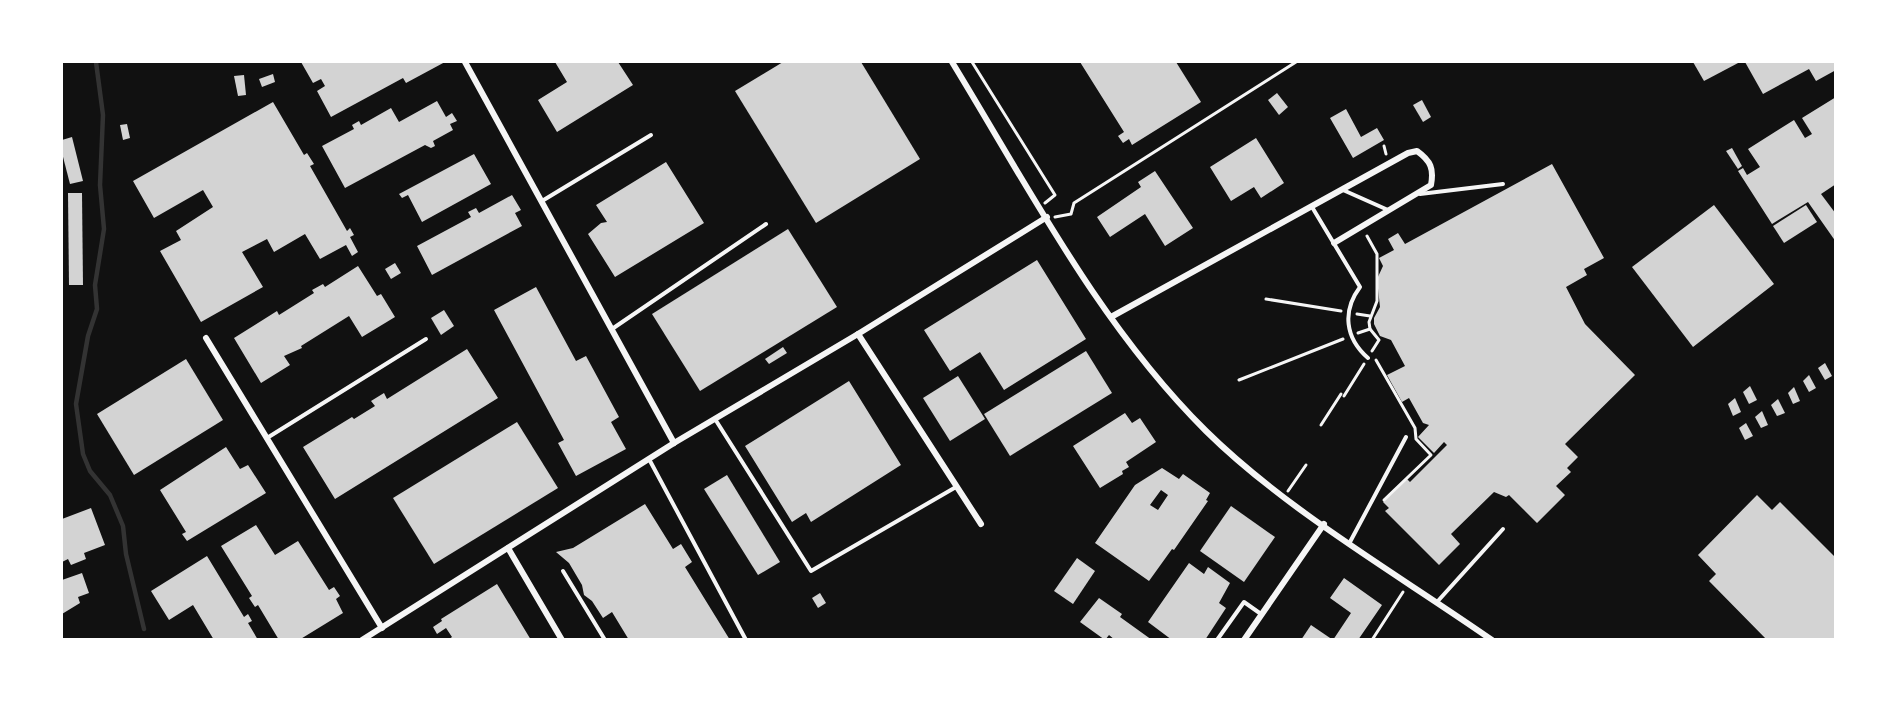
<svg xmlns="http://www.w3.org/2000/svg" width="1897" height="701" font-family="Helvetica,sans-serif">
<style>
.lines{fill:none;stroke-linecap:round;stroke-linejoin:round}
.stream{stroke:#333;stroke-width:4.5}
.building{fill:#d3d3d3;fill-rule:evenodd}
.path{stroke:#f5f5f5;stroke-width:3}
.service{stroke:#f5f5f5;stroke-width:4}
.minor{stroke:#f5f5f5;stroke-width:6}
</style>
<rect width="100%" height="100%" fill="#111"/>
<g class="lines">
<path class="stream" d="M96,62L103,115L100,185L104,229L95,285L97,309L88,336L76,404L83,454L90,471L110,495L123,526L126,554L144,629"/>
</g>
<g class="building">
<path d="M301,62H445L406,83L403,78L331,117L317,91L325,86L321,79L313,83Z"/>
<path d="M555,62H618L633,85L557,132L538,100L567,82Z"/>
<path d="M783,62H861L920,159L816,223L735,91Z"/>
<path d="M1080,62H1176L1201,102L1132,145L1129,139L1123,143L1118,136L1124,132Z"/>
<path d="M1693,62H1740L1704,81Z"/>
<path d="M1745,62H1836V70L1816,81L1809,69L1763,94Z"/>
<path d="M273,74L275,82L262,87L259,79Z"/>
<path d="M244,75L246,95L238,96L234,76Z"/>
<path d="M1277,93L1288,107L1279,115L1268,100Z"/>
<path d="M1836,97V184L1821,194L1836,214V242L1808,202L1772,224L1738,171L1743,168L1747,175L1760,167L1748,149L1794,120L1805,138L1812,134L1802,118Z"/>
<path d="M1422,100L1431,117L1423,122L1413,105Z"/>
<path d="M437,101L446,117L452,113L457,121L450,124L453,130L433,141L435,146L431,148L425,145L345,188L322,146L354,129L352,125L359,121L361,125L391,108L399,122Z"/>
<path d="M273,102L304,155L307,153L314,164L310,166L347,231L350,228L354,235L350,237L358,252L352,256L346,245L320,259L305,234L274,252L267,239L242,252L263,287L201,322L160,251L181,240L176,231L213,207L203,190L154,218L133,181Z"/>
<path d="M1346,109L1361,137L1377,128L1384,140L1353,158L1330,118Z"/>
<path d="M127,124L130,138L123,140L120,125Z"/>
<path d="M72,137L83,181L70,184L62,153V140Z"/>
<path d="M1256,138L1284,183L1261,198L1254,187L1231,201L1210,167Z"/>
<path d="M1732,148L1742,166L1738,169L1726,151Z"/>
<path d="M474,154L491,184L422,222L408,195L402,198L399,194Z"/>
<path d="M666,162L704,223L615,277L588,234L601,223L607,222L596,205Z"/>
<path d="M1552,164L1604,258L1584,269L1587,275L1566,287L1585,324L1635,375L1565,444L1578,457L1567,468L1571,472L1556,486L1565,495L1537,523L1509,495L1506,497L1494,492L1451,534L1460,544L1439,565L1385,511L1389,508L1383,502L1407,479L1410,482L1447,445L1444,442L1434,453L1418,437L1429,425L1423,423L1409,398L1402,402L1387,375L1405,366L1391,340L1380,336L1374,324V318L1380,307L1377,279L1383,266L1379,258L1394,250L1388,239L1398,233L1405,244Z"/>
<path d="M1155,171L1193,228L1165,246L1145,214L1110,237L1097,217L1141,187L1138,182Z"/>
<path d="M68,193H82L83,285H69Z"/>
<path d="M512,195L521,210L515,213L522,226L432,275L417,246L471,217L468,212L476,208L479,213Z"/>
<path d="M1714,205L1774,284L1693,347L1632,267Z"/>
<path d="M1806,205L1817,222L1784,243L1773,226Z"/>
<path d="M788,229L837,307L700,391L652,314Z"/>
<path d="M1037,260L1086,339L1004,390L980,352L950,371L924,330Z"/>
<path d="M395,263L401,273L391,279L385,269Z"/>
<path d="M358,266L377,296L381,294L395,317L362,337L349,316L301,346L302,348L284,356L290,365L261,383L234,338L277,311L279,315L314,293L312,290L323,284L325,287Z"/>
<path d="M536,287L576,361L586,356L619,417L611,422L626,449L576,476L558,443L564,440L494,310Z"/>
<path d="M444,310L454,326L441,335L431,318Z"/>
<path d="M783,347L787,353L769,364L765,359Z"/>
<path d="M467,349L498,398L335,499L303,447L352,417L354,419L375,406L371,401L384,393L387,399Z"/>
<path d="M1086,351L1112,393L1010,456L984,414Z"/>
<path d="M186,359L223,420L134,475L97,414Z"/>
<path d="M1825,363L1832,376L1825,380L1818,368Z"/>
<path d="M1809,375L1816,388L1809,392L1803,381Z"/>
<path d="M958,376L985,419L950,441L923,398Z"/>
<path d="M849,381L901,465L811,522L806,513L792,522L745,446Z"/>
<path d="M1750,386L1757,400L1749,404L1743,392Z"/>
<path d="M1794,387L1800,401L1793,404L1788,393Z"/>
<path d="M1735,398L1741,412L1733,416L1728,404Z"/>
<path d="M1778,399L1785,413L1777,416L1771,405Z"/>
<path d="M1762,411L1768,425L1761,428L1755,417Z"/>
<path d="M1125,413L1132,423L1140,418L1156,442L1126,462L1129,467L1122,471L1123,474L1100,488L1073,446Z"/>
<path d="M517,422L558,488L434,564L393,498Z"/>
<path d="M1746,423L1753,436L1745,440L1739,428Z"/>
<path d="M226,447L240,469L248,465L266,493L187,541L182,534L186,532L160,490Z"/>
<path d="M1162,468L1179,479L1183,474L1210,493L1206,500L1208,501L1174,550L1172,549L1149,581L1095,543L1135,485ZM1161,490L1168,495L1158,510L1150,505Z"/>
<path d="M727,475L780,562L758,575L704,489Z"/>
<path d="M1757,495L1772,510L1780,502L1836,558V640H1767L1709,581L1716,574L1698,555Z"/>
<path d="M645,504L673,549L681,544L692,562L685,567L730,640H629L612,612L603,618L592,601L584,595L582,585L569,563L556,552L573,548Z"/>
<path d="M1231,506L1275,537L1244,582L1200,551Z"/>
<path d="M91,508L105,545L84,553L86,559L71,565L68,559L62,562V519Z"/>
<path d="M256,525L275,555L298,541L329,590L334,587L340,596L336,599L343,613L299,640H279L258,605L255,607L249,598L252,596L221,546Z"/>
<path d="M207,556L244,617L248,614L252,621L248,623L258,640H214L193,605L169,620L151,591Z"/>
<path d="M1077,558L1095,571L1073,604L1054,591Z"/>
<path d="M1189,563L1204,574L1208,567L1230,583L1219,603L1226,608L1205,640H1172L1148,622Z"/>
<path d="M82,573L89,593L78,597L80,603L62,614V580Z"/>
<path d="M1344,578L1382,605L1358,640H1333L1351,613L1330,598Z"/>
<path d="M497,584L531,640H448L452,637L446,628L437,634L433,627L442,621L441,619Z"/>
<path d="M820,593L826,603L818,608L812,598Z"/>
<path d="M1099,598L1122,614L1120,617L1152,640H1115L1109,635L1105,640L1080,622Z"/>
<path d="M1311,625L1333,640H1301Z"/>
</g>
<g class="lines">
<g class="path">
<path d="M972,62L1055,195L1045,203"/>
<path d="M1384,146L1386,154"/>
<path d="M1055,217L1071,214L1074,203L1296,62"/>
<path d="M1367,236L1377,254V301L1369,322L1370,329L1379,340L1372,351"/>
<path d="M1266,299L1341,311"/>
<path d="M1357,314L1370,316"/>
<path d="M1358,333L1370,329"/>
<path d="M1376,360L1415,428L1416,439L1431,455L1384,500"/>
<path d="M1239,380L1343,339"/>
<path d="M1344,396L1364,364"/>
<path d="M1321,425L1341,394"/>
<path d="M1288,491L1306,465"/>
<path d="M1372,640L1403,592"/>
</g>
<g class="service">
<path d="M1343,190L1388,210"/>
<path d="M1420,194L1503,184"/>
<path d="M542,201L651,135"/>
<path d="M1312,207L1360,287C1342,311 1345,338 1368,358"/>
<path d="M612,329L766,224"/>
<path d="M715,419L811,571L956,487"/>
<path d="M267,438L426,339"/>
<path d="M649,459L746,640"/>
<path d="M1350,542L1406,437"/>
<path d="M563,571L605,640"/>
<path d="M1437,602L1503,529"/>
<path d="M1217,640L1244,602L1261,614"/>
</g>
<g class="minor">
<path d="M465,62L674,443"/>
<path d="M952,62C1029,188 1100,326 1206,431C1286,510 1399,575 1492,640"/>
<path d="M1111,317L1408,153L1417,151C1431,161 1434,169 1431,185L1334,243"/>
<path d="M858,334L981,524"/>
<path d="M206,338L382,628"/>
<path d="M508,548L562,640"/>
<path d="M362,640L674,443L858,334L1047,217"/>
<path d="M1244,640L1324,524"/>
</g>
</g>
<rect width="1897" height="701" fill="none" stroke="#ffffff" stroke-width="126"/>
</svg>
